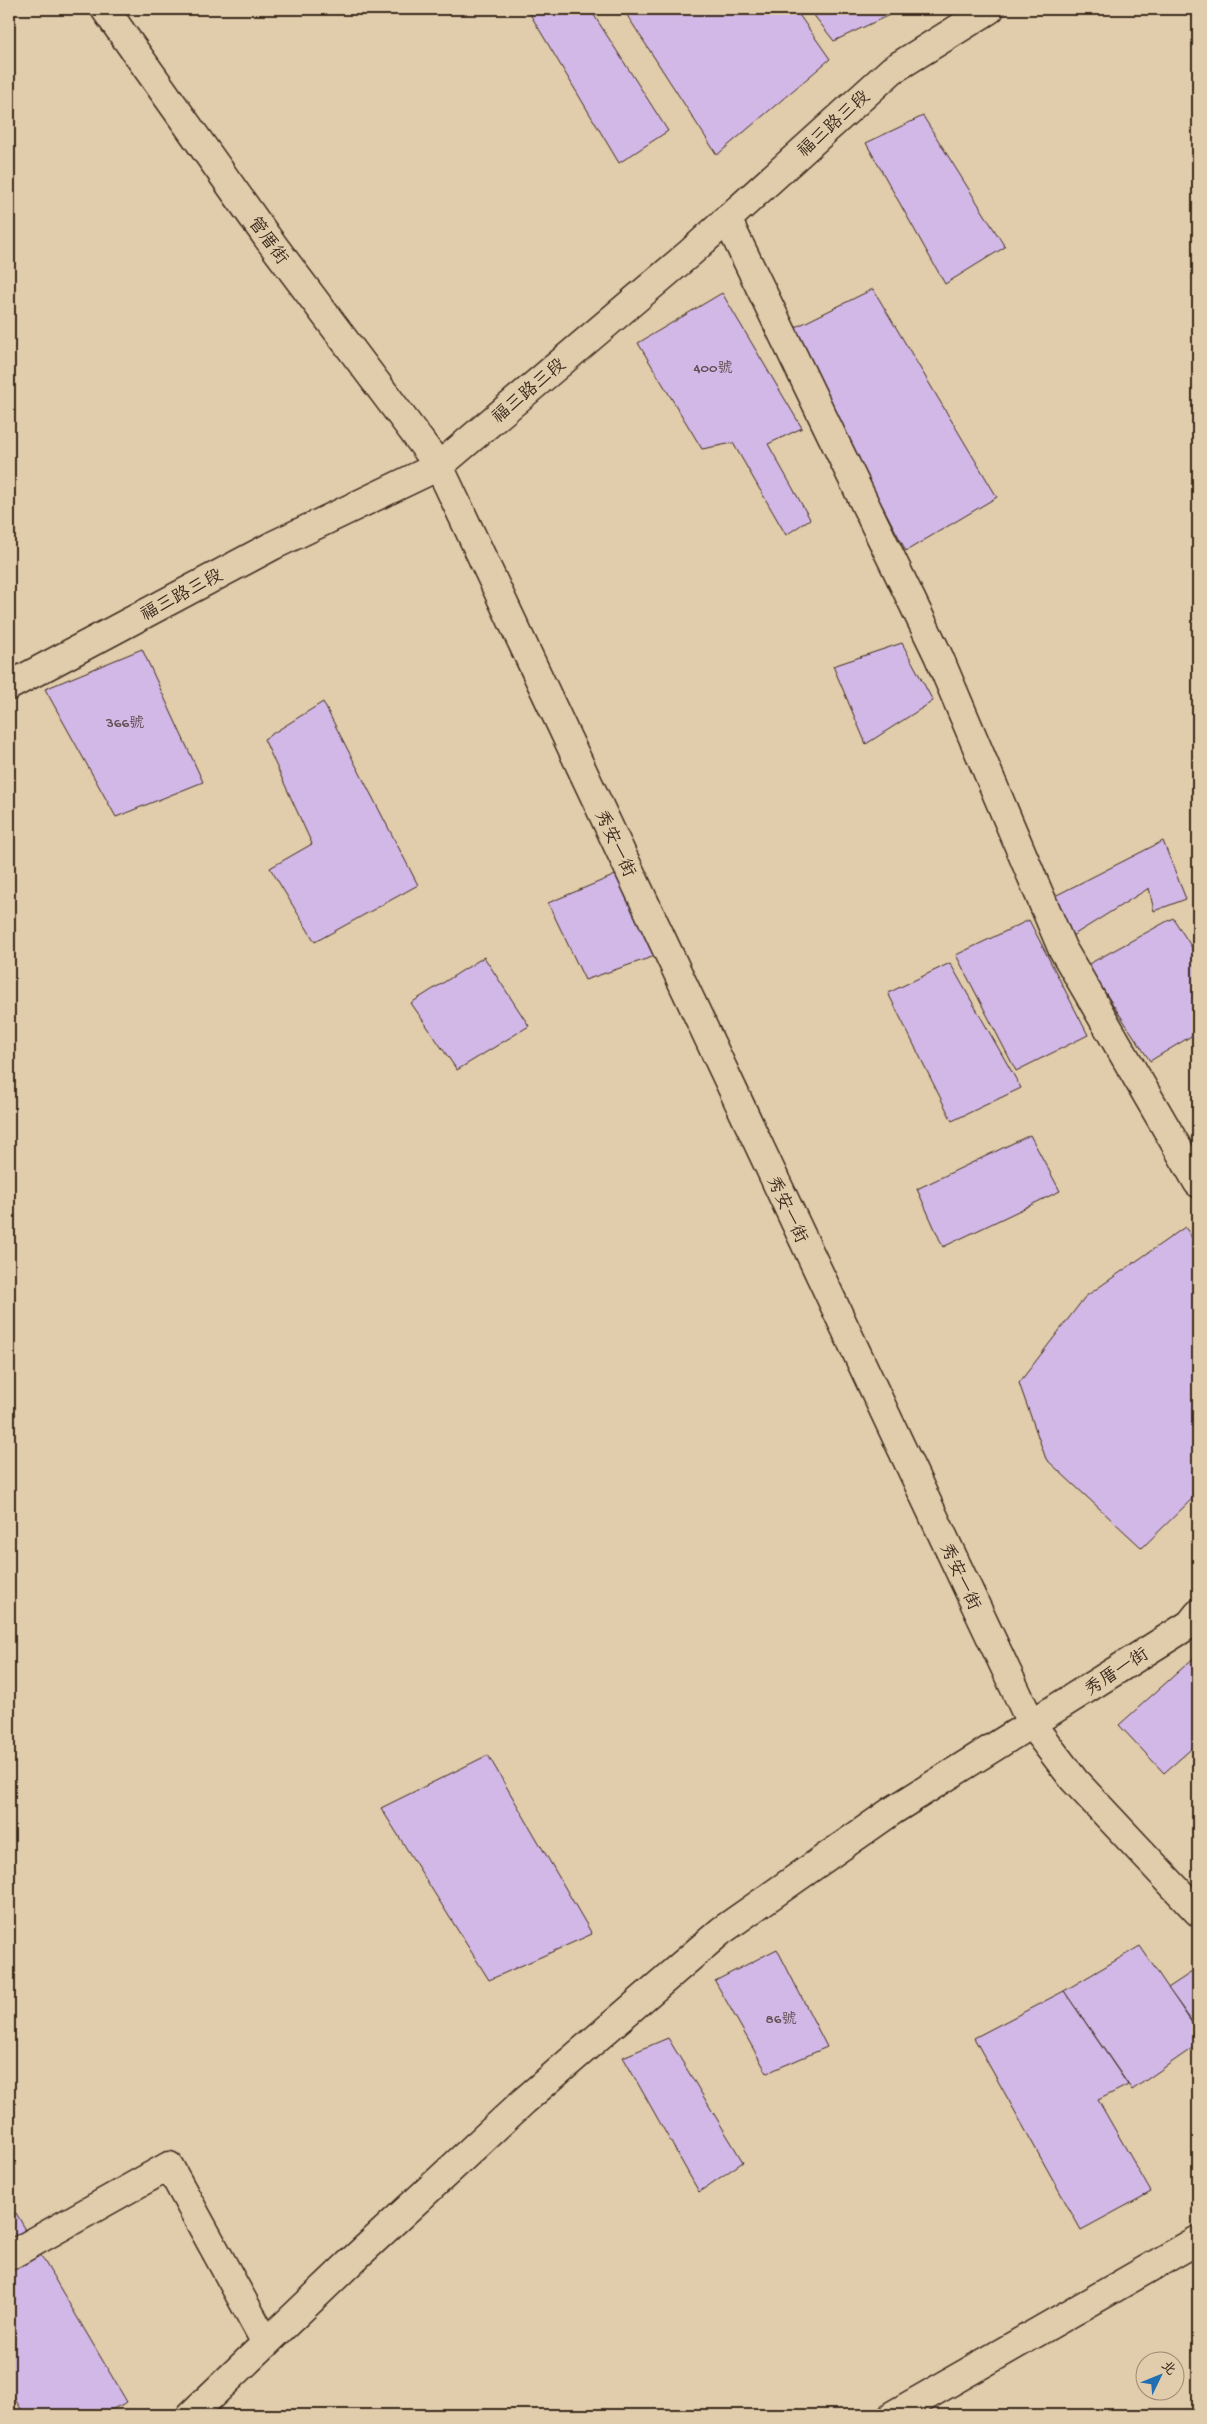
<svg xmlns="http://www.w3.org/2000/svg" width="1207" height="2424" font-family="'Gochi Hand','LXGW WenKai TC',sans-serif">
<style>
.building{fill:#d2b8e7;stroke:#3b2a1e}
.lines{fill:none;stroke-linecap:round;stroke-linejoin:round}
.minor-casing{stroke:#3b2a1e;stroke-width:31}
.minor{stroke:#e1ccab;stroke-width:28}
.labels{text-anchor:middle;stroke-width:4;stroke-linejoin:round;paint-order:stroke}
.number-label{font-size:15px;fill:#614e50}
.street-label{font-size:18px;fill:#3b2a1e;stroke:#e1ccab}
</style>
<rect width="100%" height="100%" fill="#e1ccab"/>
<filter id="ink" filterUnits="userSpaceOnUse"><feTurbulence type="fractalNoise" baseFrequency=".02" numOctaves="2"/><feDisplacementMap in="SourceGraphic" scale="10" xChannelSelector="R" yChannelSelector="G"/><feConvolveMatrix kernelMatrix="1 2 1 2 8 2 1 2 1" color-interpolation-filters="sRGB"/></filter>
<g filter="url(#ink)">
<g class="building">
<path d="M541,9H590L668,131L619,163L530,14Z"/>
<path d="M623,9H795L830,59L717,155Z"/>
<path d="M809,9H902L834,41Z"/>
<path d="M923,116L1005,247L945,284L866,143Z"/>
<path d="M873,289L997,497L906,551L790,330Z"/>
<path d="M722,293L802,428L768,444L810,519L786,535L733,443L702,449L638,343Z"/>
<path d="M902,643L933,701L866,744L833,666Z"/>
<path d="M142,649L203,782L116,817L45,689Z"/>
<path d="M323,702L418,885L315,942L270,868L312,844L264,739Z"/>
<path d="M1163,841L1186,899L1154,911L1149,888L1072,936L1049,899Z"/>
<path d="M618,874L658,955L585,980L548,903Z"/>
<path d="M1173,918L1198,957V1032L1150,1061L1087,965Z"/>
<path d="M1029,920L1088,1035L1016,1071L956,955Z"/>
<path d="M484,957L529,1026L457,1070L411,1003Z"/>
<path d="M950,963L1021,1088L952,1121L888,993Z"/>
<path d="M1030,1135L1060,1191L943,1247L917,1189Z"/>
<path d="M1185,1227L1198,1247V1493L1142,1548L1046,1459L1019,1383L1085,1297Z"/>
<path d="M1198,1654V1743L1164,1773L1119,1725Z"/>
<path d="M488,1755L592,1934L489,1980L381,1808Z"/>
<path d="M1140,1946L1198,2032V2044L1132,2090L1064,1991Z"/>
<path d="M777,1949L827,2047L767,2073L715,1981Z"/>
<path d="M1198,1968V2030L1168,1988Z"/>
<path d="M1064,1991L1128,2085L1098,2100L1151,2192L1081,2230L974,2038Z"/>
<path d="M668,2038L743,2162L699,2192L623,2057Z"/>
<path d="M16,2213L127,2402L101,2415H25L9,2390V2217Z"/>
</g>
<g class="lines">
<defs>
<g id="minor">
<path d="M105,9L267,237L439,466L1032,1725L1074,1780L1198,1912"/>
<path d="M727,219L938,655L1062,948L1198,1183"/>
<path d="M9,686L274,545L439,466L690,253L892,70L990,9"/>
<path d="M9,2256L169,2166L266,2343"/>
<path d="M191,2415L356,2257L524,2101L721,1931L892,1811L1190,1624L1198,1614"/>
<path d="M893,2415L1198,2240"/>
</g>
</defs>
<use href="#minor" class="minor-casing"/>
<use href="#minor" class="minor"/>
</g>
</g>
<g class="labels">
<g class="number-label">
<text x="713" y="372">400號</text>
<text x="125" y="727">366號</text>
<text x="781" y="2023">86號</text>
</g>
<g class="street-label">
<text transform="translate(833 123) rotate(-42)" y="6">福三路三段</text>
<text transform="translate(269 240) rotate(54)" y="6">管厝街</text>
<text transform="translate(528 390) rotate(-40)" y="6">福三路三段</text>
<text transform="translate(181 594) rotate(-28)" y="6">福三路三段</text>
<text transform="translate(616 843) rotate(65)" y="6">秀安一街</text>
<text transform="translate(788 1209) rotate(65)" y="6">秀安一街</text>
<text transform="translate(961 1576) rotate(65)" y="6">秀安一街</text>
<text transform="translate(1116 1671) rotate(-33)" y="6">秀厝一街</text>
</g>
</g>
<rect width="1207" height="2424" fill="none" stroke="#e1ccab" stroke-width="30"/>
<rect x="15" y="15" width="1177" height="2394" fill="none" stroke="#3b2a1e" stroke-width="2" filter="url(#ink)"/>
<g transform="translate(1160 2376) rotate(47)"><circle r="24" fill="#e1ccab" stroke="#9f8b73"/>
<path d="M0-4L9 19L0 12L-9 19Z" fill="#1f6fb2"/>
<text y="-8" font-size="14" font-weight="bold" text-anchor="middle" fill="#3b2a1e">北</text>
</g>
</svg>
